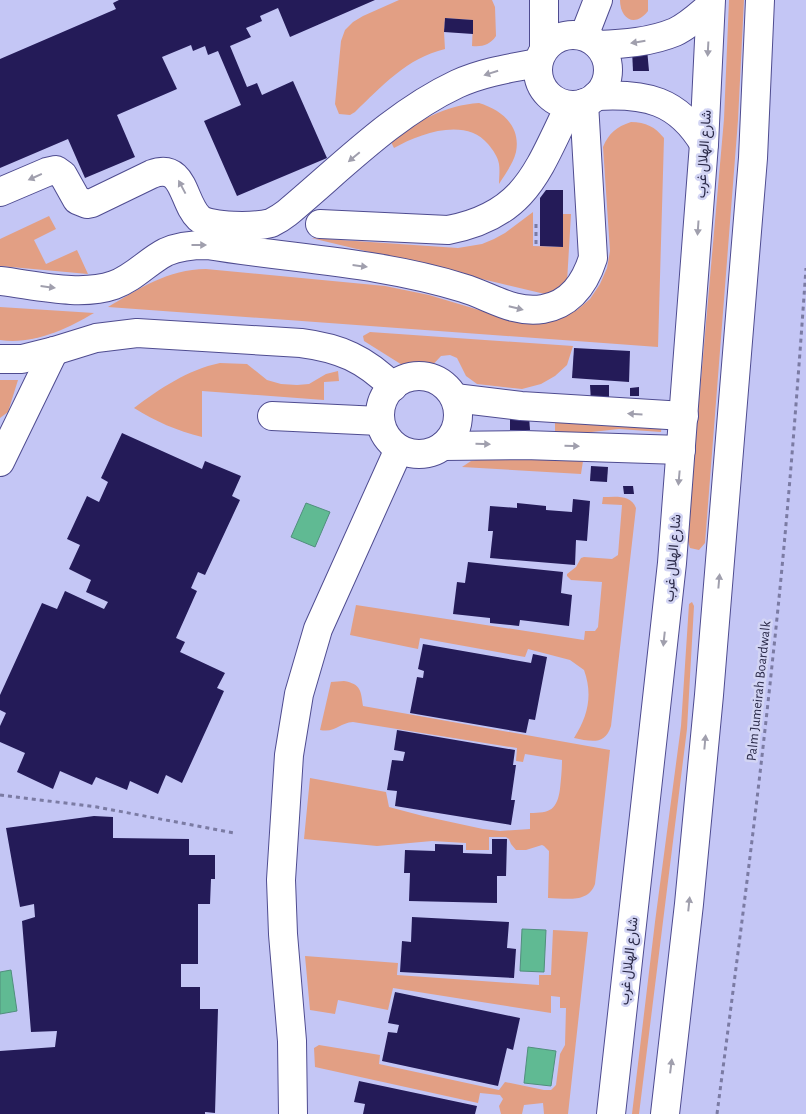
<svg xmlns="http://www.w3.org/2000/svg" width="806" height="1114" font-family="'Alegreya Sans',Vazirmatn,sans-serif">
<style>
.green{fill:#e29f84}
.water{fill:#60ba93;stroke:#508f7d}
.building{fill:#241b58}
.lines{fill:none;stroke-linecap:round;stroke-linejoin:round}
.minor-casing{stroke:#4f4c90;stroke-width:30}
.major-casing{stroke:#4f4c90;stroke-width:30}
.path{stroke:#7b7ba3;stroke-width:3;stroke-dasharray:4 4;stroke-linecap:butt}
.minor{stroke:#fff;stroke-width:28}
.major{stroke:#fff;stroke-width:28}
.oneway{fill:#a09fad}
.labels{text-anchor:middle;stroke-width:5;stroke-linejoin:round;paint-order:stroke}
.street-label{font-size:14px;fill:#2b2a49;stroke:#d3d5f4}
</style>
<rect width="100%" height="100%" fill="#c4c6f5"/>
<g class="green">
<path d="M399,0H492L495,7L496,36C490,45 482,47 472,46L473,20L445,18L444,32L445,49C407,58 382,86 355,112L350,115L339,114L335,104L341,41L345,30L353,22L363,16Z"/>
<path d="M620,0H648V11C635,28 620,19 620,0Z"/>
<path d="M729,0H744L738,120L705,543L699,550L690,548L687,538L724,119Z"/>
<path d="M479,103C502,110 521,126 516,152C513,164 505,174 499,184C499,178 500,171 499,164C498,157 493,150 488,144C466,117 420,133 394,148L391,142C416,121 446,105 479,103Z"/>
<path d="M631,122C646,122 655,127 664,138L658,347L108,307C139,289 168,269 206,269L385,286L429,295L509,319L543,322L560,318L577,310L590,299L600,284L607,268L610,251L603,147C609,133 616,127 631,122Z"/>
<path d="M533,212V246L563,247V214H571L567,282L549,295L311,238L458,248L482,244L494,239L505,233Z"/>
<path d="M49,216L56,229L34,240L46,264L77,250L88,274L0,266V239Z"/>
<path d="M0,307L94,313C67,329 33,345 0,340Z"/>
<path d="M370,332L573,346L567,365L555,376L541,384L522,389L477,384L466,376L457,358L450,355L441,356L427,371H416L407,368L364,341L363,336Z"/>
<path d="M220,363L247,364L267,380L281,384L297,385L309,384L326,374L338,371L339,381L324,382V400L202,391V437C177,431 155,421 134,408C161,388 187,370 220,363Z"/>
<path d="M0,380H18L8,412L0,418Z"/>
<path d="M555,414L662,423L661,432L619,429L555,436Z"/>
<path d="M487,458L583,461L581,474L462,467L471,461Z"/>
<path d="M603,497C615,497 631,494 636,508L611,726C605,746 590,741 574,738C588,716 593,695 584,670L570,660L528,649L525,657L420,638L418,649L350,635L356,605L584,640L585,631H595L598,627L602,582L571,580L567,576V574L576,567L581,558L584,557L612,559L618,555L622,505L602,504Z"/>
<path d="M692,602L694,606L687,729L639,1114H632L655,922L681,726L689,604Z"/>
<path d="M344,681C361,684 361,691 363,706L610,750L595,884C588,904 565,898 548,898L549,851L544,846L542,845L526,850H516L511,844L509,839L506,837H489V850H466V843L432,841L377,846L304,839L310,778L386,792L389,807L423,816L483,829L500,831L530,829V813C550,813 557,810 560,789C561,779 562,770 562,760L525,754L523,762L516,761L517,748L353,722C339,723 336,733 320,730L331,682Z"/>
<path d="M553,930L588,932L568,1114H544L543,1103L524,1105L522,1114H501L499,1106L503,1099L500,1095L480,1093L478,1103L315,1067L314,1048L319,1045L380,1055L379,1064L499,1090L505,1082L544,1090H551L556,1085L560,1054L565,1045L566,1008H560V997L551,996V1013L393,988L388,1010L338,1000L335,1014L310,1010L305,956L398,963L397,975L539,985V975H551Z"/>
</g>
<g class="water">
<path d="M306,503L330,512L315,547L291,537Z"/>
<path d="M522,929L546,930L544,972L520,971Z"/>
<path d="M11,970L17,1011L0,1014V972Z"/>
<path d="M528,1047L556,1051L551,1086L524,1083Z"/>
</g>
<g class="building">
<path d="M119,0H375L290,37L278,8L260,16L262,21L246,28L251,37L230,46L247,87L257,83L262,95L293,81L327,158L237,196L204,121L241,105L218,51L208,55L205,46L193,51L191,45L162,57L177,89L117,115L135,157L85,178L68,139L0,168V59L116,9L113,3Z"/>
<path d="M445,18L473,20V34L444,32Z"/>
<path d="M647,49L649,71H633L632,50Z"/>
<path d="M546,190H563V247L540,246V198Z"/>
<path d="M574,348L630,351L629,382L572,378Z"/>
<path d="M590,385H609V402H591Z"/>
<path d="M639,387V396H630V388Z"/>
<path d="M529,416L530,430H510V417Z"/>
<path d="M122,433L202,469L205,461L241,476L232,496L240,500L205,575L198,572L191,588L197,591L176,638L185,642L180,652L225,673L217,688L224,691L182,783L166,775L158,794L130,781L127,790L96,777L92,785L60,771L53,789L17,772L25,753L0,742V726L6,713L0,710V695L42,603L57,609L65,591L104,609L108,602L86,592L91,580L69,569L80,545L67,539L87,496L99,502L108,482L101,478Z"/>
<path d="M591,466L608,467L607,482L590,481Z"/>
<path d="M623,486H633L634,494H624Z"/>
<path d="M573,499L590,501L587,541L576,540L575,565L490,558L493,531H488L490,506L517,508V503L546,506V510L572,512Z"/>
<path d="M468,562L563,572L561,593L572,595L569,626L520,620L519,626L490,623V618L453,614L457,582L465,583Z"/>
<path d="M423,644L531,663L533,654L547,657L535,720L529,719L526,733L410,713L417,677L423,678L424,671L418,669Z"/>
<path d="M397,730L515,750L513,765H516L511,800H515L511,825L395,806L397,791L387,790L392,760L403,761L405,752L394,750Z"/>
<path d="M94,816L113,817V838L189,839V855H215V879H211L210,904H198V964H181V987H200V1009H218L215,1113L205,1112V1114H0V1051L55,1047L57,1031L31,1032L22,921L35,917L34,904L20,907L6,828Z"/>
<path d="M492,839H507L506,876H497V903L409,901L410,873H404L405,850L435,851V844L463,845V853L492,854Z"/>
<path d="M412,917L509,922L507,948L516,949L514,978L400,972L402,941L411,942Z"/>
<path d="M395,992L520,1018L513,1050L507,1048L498,1086L382,1061L388,1032L397,1033L399,1025L388,1023Z"/>
<path d="M359,1081L477,1106L475,1114H363L365,1104L354,1102Z"/>
</g>
<g class="lines">
<defs>
<g id="minor">
<circle cx="573" cy="70" r="35"/>
<path d="M584,36L598,0"/>
<path d="M598,45C624,44 651,42 675,32C688,26 700,15 710,6"/>
<path d="M544,49V0"/>
<path d="M596,96C645,93 678,100 704,144"/>
<path d="M0,192L47,172L56,170L63,175L77,200L87,204L92,203L152,174C185,162 182,202 199,218C210,228 256,227 271,223C277,220 282,217 287,213C341,168 393,114 457,84C483,72 511,68 538,63"/>
<path d="M320,224L448,230C527,215 538,169 570,105"/>
<path d="M0,281C35,285 80,297 114,285C134,278 148,261 166,252C179,246 193,245 207,245C293,259 380,262 463,288C490,296 514,314 543,309C571,304 585,283 593,258L584,103"/>
<path d="M0,359H22L54,351L96,338L137,333L301,343C340,348 365,359 393,387"/>
<circle cx="419" cy="415" r="39"/>
<path d="M455,398L521,406L684,416"/>
<path d="M272,416L380,421"/>
<path d="M443,446L524,445L681,450"/>
<path d="M0,462L54,351"/>
<path d="M293,1114L292,1041L283,934L281,880L289,755L299,694L318,629L399,449"/>
</g>
<g id="major">
<path d="M611,1114L672,563L704,144L711,0"/>
<path d="M665,1114L689,904L709,695L753,158L760,0"/>
</g>
</defs>
<use href="#minor" class="minor-casing"/>
<use href="#major" class="major-casing"/>
<g class="path">
<path d="M536,244V222"/>
<path d="M0,795L97,807L234,833"/>
<path d="M717,1114C737,961 757,809 773,656C787,527 797,397 806,268"/>
</g>
<use href="#minor" class="minor"/>
<use href="#major" class="major"/>
</g>
<defs><path id="oneway-solid" d="M-6-.8H1V-3.2L6.5 0L1 3.2V.8H-6Z" transform="scale(1.25)"/></defs>
<g class="oneway">
<use href="#oneway-solid" transform="translate(638 42) rotate(171)"/>
<use href="#oneway-solid" transform="translate(708 49) rotate(93)"/>
<use href="#oneway-solid" transform="translate(491 73) rotate(162)"/>
<use href="#oneway-solid" transform="translate(354 157) rotate(140)"/>
<use href="#oneway-solid" transform="translate(35 177) rotate(156)"/>
<use href="#oneway-solid" transform="translate(182 187) rotate(-118)"/>
<use href="#oneway-solid" transform="translate(698 228) rotate(94)"/>
<use href="#oneway-solid" transform="translate(199 245)"/>
<use href="#oneway-solid" transform="translate(360 266) rotate(7)"/>
<use href="#oneway-solid" transform="translate(48 287) rotate(7)"/>
<use href="#oneway-solid" transform="translate(516 308) rotate(14)"/>
<use href="#oneway-solid" transform="translate(635 414) rotate(-177)"/>
<use href="#oneway-solid" transform="translate(483 444) rotate(1)"/>
<use href="#oneway-solid" transform="translate(572 446) rotate(2)"/>
<use href="#oneway-solid" transform="translate(679 478) rotate(95)"/>
<use href="#oneway-solid" transform="translate(719 581) rotate(-85)"/>
<use href="#oneway-solid" transform="translate(664 639) rotate(96)"/>
<use href="#oneway-solid" transform="translate(705 742) rotate(-85)"/>
<use href="#oneway-solid" transform="translate(689 904) rotate(-84)"/>
<use href="#oneway-solid" transform="translate(671 1066) rotate(-83)"/>
</g>
<g class="labels">
<g class="street-label">
<text transform="translate(703 154) rotate(-86)" y="5">شارع الهلال غرب</text>
<text transform="translate(672 558) rotate(-85)" y="5">شارع الهلال غرب</text>
<text transform="translate(758 691) rotate(-84)" y="5">Palm Jumeirah Boardwalk</text>
<text transform="translate(628 961) rotate(-84)" y="5">شارع الهلال غرب</text>
</g>
</g>
</svg>
